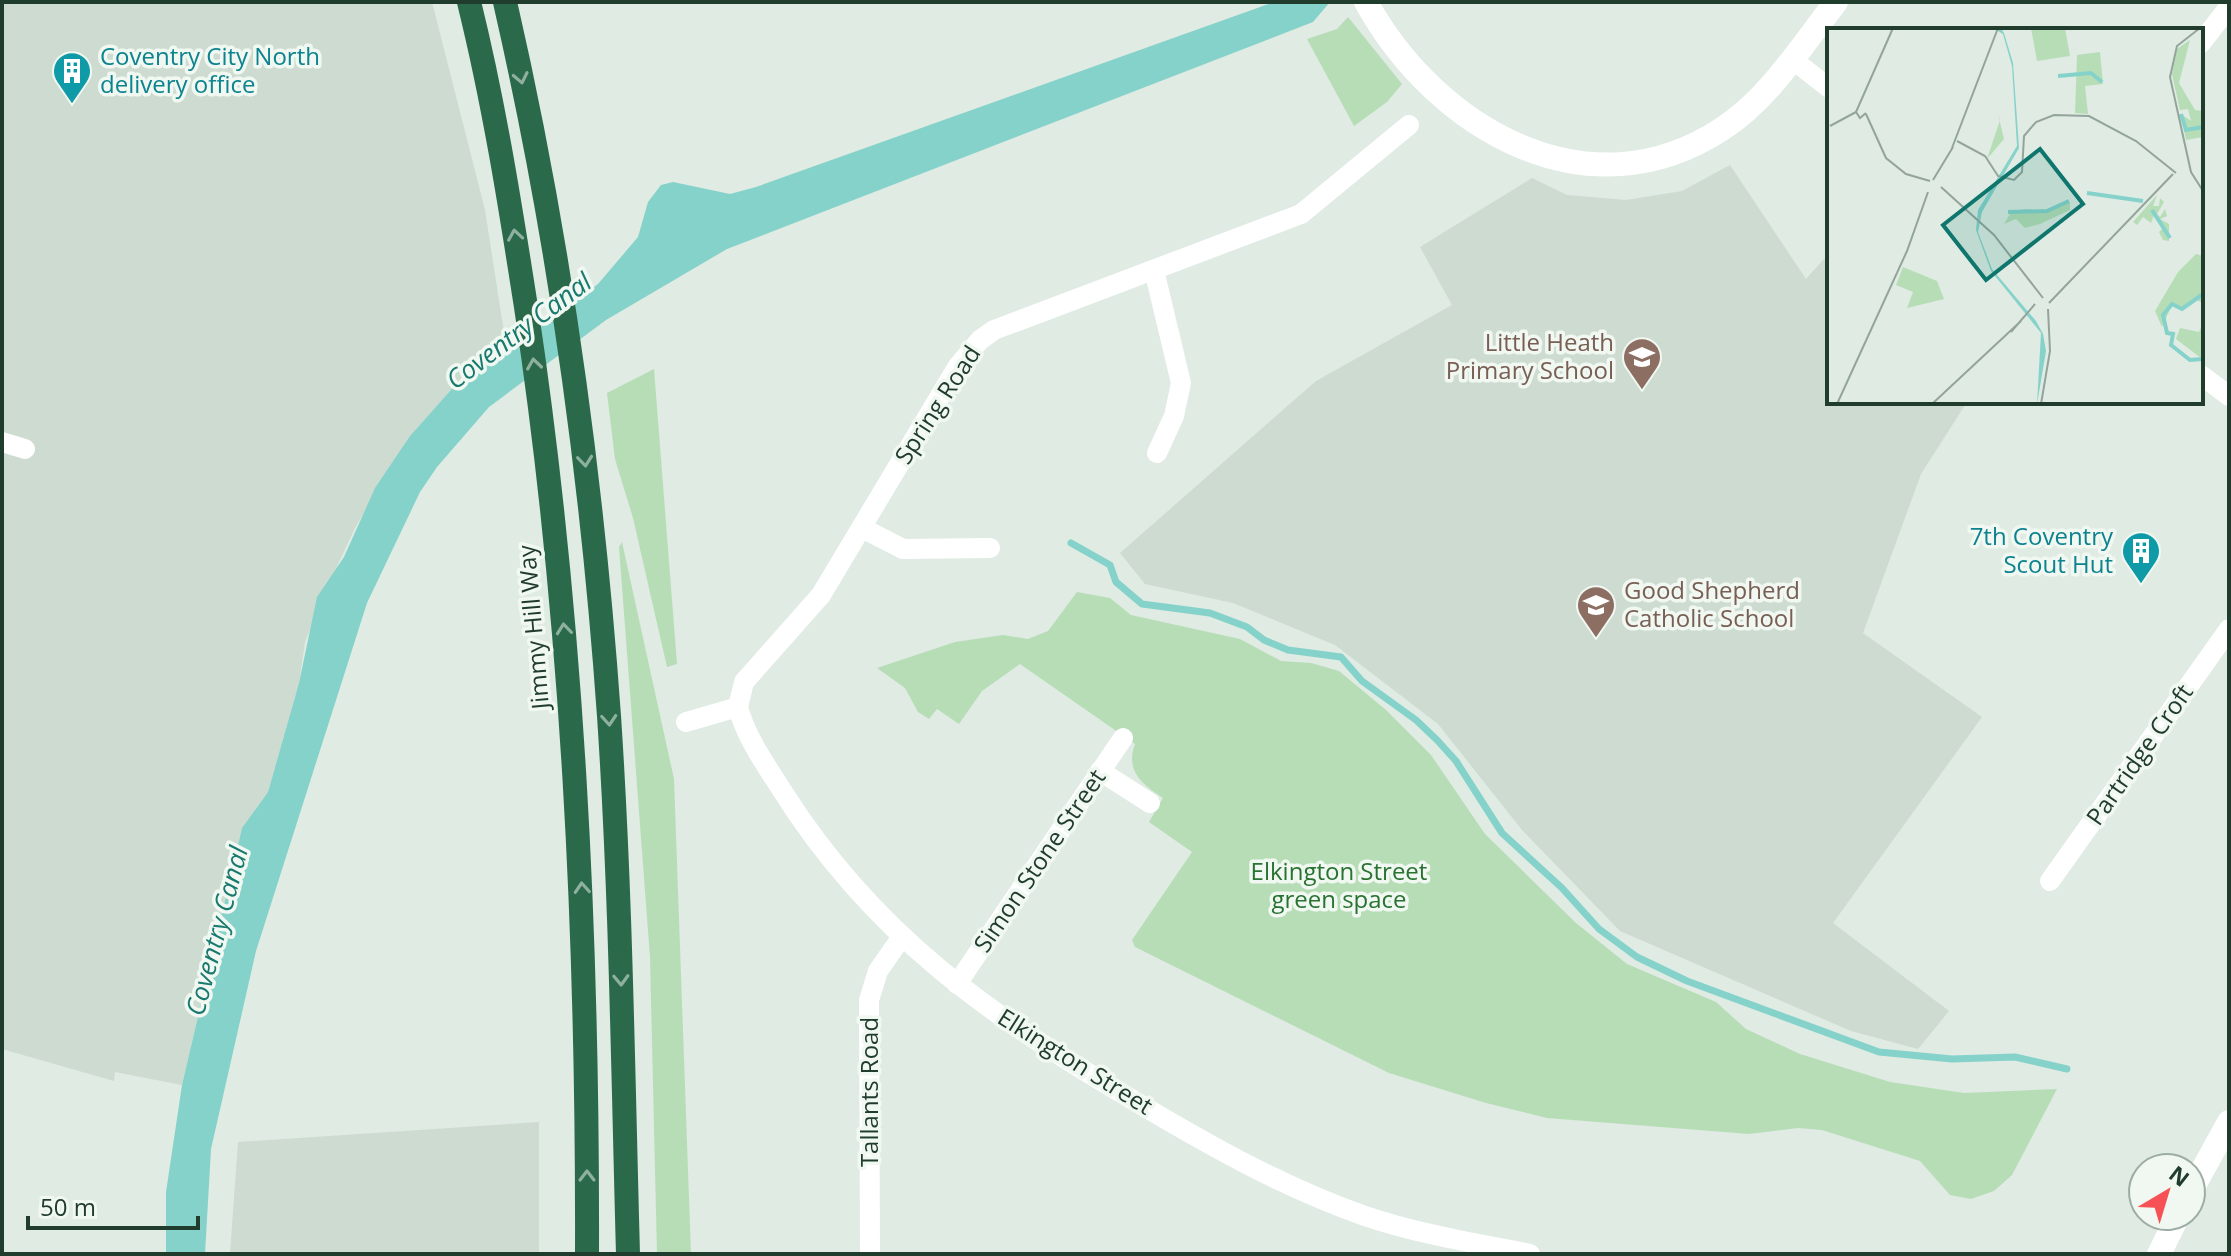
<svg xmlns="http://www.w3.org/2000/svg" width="2231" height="1256" font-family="'Open Sans',sans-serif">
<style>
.built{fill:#cddbd1}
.green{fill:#b7ddb7}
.water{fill:#85d2ca}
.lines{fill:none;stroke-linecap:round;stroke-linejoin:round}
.stream{stroke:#85d2ca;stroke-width:7}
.street{stroke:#fff;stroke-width:20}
.secondary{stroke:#fff;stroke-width:24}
.highway{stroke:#2b694b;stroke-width:24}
.oneway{stroke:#8eb09e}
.labels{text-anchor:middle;stroke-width:7;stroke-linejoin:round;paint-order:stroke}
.culture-label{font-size:24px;fill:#0d838f;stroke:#f0f8f1;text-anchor:start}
.education-label{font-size:24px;fill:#785e54;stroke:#f0f8f1;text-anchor:end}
.street-label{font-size:24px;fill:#203c2d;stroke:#f0f8f1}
.park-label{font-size:24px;fill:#297332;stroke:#f0f8f1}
.water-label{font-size:26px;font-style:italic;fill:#18796f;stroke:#f0f8f1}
.inset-river{fill:none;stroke:#85d2ca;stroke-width:4}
.inset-road{fill:none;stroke:#93a59a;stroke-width:2}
.view{fill:#0f766e;fill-opacity:0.15;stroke:#0f766e;stroke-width:4}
.inset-edge{fill:none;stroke:#203c2d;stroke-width:4}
</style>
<rect width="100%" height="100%" fill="#dfebe3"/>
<g class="built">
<path d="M2,2H432L485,210L507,352L458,382L410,436L355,528L333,575L305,642L299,683L268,792L242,828L182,1085L115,1072L114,1081L2,1049Z"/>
<path d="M1730,165L1806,279L1824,259L1829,263V402H1967L1921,474L1863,633L1982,717L1833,923L1949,1011L1918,1049L1851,1031L1620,931L1522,830L1438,724L1335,645L1233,603L1145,584L1120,553L1316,381L1452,305L1420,247L1532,178L1567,195L1626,200L1682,191Z"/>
<path d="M539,1122V1254H230L238,1142Z"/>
</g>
<g class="green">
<path d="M1348,17L1402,84L1387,102L1354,126L1307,39L1337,29Z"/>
<path d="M654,369L677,664L667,667L633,518L615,459L607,393Z"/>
<path d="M622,542L674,779L691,1254H657L650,957L619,547Z"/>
<path d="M1077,592L1110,598L1131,615L1240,639L1281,661L1311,663L1339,671L1386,710L1431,755L1485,834L1576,923L1627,964L1716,1002L1746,1029L1800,1054L1890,1082L1964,1093L2057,1089L2012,1175L1994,1191L1971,1199L1950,1195L1920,1161L1822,1130L1798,1128L1749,1134L1547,1118L1486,1103L1389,1073L1135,947L1132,940L1192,852L1149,822L1163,798C1142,784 1125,771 1135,744L1020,664L982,691L959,724L937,709L929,719L918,712L905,688L877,668L955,642L1003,635L1028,639L1048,631Z"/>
</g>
<path class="water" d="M1274,2H1330L1313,22L727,249L606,320L489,407L437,467L420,492L367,603L256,951L211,1149L205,1254H166V1192L182,1085L242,828L268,792L299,683L317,597L344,557L375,488L410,436L458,382L507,352L598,284L638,237L648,202L661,185L673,182L730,194L756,187Z"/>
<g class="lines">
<path class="stream" d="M1071,543L1110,565L1116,582L1142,604L1210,613L1247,627L1264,640L1288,650L1341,657L1362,681L1416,720L1437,740L1456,761L1502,833L1562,888L1599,929L1637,957L1687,981L1879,1052L1952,1059L2015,1057L2067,1069"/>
<g class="street">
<path d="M2201,43L2229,7"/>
<path d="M1792,59L1829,88"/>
<path d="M1154,270L1181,383L1174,416L1157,453"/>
<path d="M2201,375L2229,396"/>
<path d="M2,442L25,449"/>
<path d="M862,528L903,549L990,548"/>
<path d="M738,707C746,738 766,765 783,792C875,937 992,1017 1138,1103C1210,1146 1285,1188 1365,1216C1418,1234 1475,1243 1530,1254"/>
<path d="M686,722L738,707L744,682L821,595L958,366L980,340L994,330L1301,214L1409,125"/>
<path d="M1100,771L1150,803"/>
<path d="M2050,881L2229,629"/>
<path d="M957,984L1123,738"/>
<path d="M870,1254L869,1000L878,971L901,938"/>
</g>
<g class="secondary">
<path d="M1366,2C1436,129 1588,217 1722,129C1769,99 1802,45 1836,2"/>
<path d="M2191,1191L2229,1122"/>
<path d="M2159,1254L2178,1216"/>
</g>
<g class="highway">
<path d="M469,2C494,103 510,204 526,307C573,620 588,937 587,1254"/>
<path d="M505,2C559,237 592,476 609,716C621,895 623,1075 628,1254"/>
</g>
</g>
<defs><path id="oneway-chevron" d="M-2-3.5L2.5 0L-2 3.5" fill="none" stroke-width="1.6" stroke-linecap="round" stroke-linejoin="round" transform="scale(2)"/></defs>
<g class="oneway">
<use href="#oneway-chevron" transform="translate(521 78) rotate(78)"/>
<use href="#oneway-chevron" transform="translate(515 235) rotate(-99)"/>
<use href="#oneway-chevron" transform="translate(534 364) rotate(-98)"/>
<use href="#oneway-chevron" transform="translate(585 461) rotate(84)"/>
<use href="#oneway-chevron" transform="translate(564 629) rotate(-96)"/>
<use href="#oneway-chevron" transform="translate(609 720) rotate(86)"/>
<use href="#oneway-chevron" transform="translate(582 888) rotate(-94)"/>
<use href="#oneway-chevron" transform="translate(621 980) rotate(88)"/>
<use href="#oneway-chevron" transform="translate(587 1176) rotate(-90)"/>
</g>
<defs>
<symbol id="building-pin" viewBox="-11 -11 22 30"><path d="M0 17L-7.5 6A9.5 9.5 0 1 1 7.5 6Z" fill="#0f9aa8" stroke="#f0f8f1"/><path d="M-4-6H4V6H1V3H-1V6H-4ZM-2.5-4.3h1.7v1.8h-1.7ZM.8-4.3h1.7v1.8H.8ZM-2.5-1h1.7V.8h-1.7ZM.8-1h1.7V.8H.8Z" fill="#fff"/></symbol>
<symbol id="school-pin" viewBox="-11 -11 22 30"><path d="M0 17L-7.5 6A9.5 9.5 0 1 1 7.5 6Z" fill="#8d6e63" stroke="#f0f8f1"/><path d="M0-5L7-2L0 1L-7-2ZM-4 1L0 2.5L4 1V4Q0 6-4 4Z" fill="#fff"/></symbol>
</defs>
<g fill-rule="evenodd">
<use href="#building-pin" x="50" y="49" width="44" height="60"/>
<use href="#school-pin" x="1620" y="335" width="44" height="60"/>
<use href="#building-pin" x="2119" y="529" width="44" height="60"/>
<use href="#school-pin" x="1574" y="583" width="44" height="60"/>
</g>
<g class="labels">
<g class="culture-label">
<text x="100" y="65">Coventry City North<tspan x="100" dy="28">delivery office</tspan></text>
<text x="2113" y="545" text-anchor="end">7th Coventry<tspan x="2113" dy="28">Scout Hut</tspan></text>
</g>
<g class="education-label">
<text x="1614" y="351">Little Heath<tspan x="1614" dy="28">Primary School</tspan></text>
<text x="1624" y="599" text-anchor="start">Good Shepherd<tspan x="1624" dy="28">Catholic School</tspan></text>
</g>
<g class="street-label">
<text transform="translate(938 405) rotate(-57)" y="8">Spring Road</text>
<text transform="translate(534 627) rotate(-95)" y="8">Jimmy Hill Way</text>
<text transform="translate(2140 755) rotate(-55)" y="8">Partridge Croft</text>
<text transform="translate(1040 861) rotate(-56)" y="8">Simon Stone Street</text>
<text transform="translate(1075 1062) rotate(32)" y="8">Elkington Street</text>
<text transform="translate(870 1092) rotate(-90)" y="8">Tallants Road</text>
</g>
<g class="park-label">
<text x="1339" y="880">Elkington Street<tspan x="1339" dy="28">green space</tspan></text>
</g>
<g class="water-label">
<text transform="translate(519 331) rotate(-37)" y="9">Coventry Canal</text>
<text transform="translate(217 931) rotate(-75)" y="9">Coventry Canal</text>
</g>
</g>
<g transform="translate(1827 28)">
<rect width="376" height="376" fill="#dfebe3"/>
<path d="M204,0H238L243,28L210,33ZM363,12L352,55L368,82L376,83V109L359,112L354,86L364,93L361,81L353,82L345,46L350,21ZM273,24L276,56L258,58L261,86L248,85L250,27ZM171,86L177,111L160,131L173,92ZM330,167L326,178H332L333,170L337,174L330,186L333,189L338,181L340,188L333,191L342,196V213L336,212L332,204L336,200L327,187L324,195L316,189L310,197L306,194ZM243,174V182L213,196L198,200L189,191L177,196L183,186L197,181L220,184ZM369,226L376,228V275L367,271L356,281L345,277L335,299L328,283L351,244ZM76,239L110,253L117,271L80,280L86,264L69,257ZM376,295V326L374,330L349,311L353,300L372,304Z" fill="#b7ddb7"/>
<path d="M166,0L175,2L177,5L186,35L192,120L155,184L151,204L165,241L209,293L216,306L219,323L210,376L214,305L164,243L149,202L151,182L190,118L185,38L176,6Z" fill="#85d2ca"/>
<path class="inset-river" d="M231,48L264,45L275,54M354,86L359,102L376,99M260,165L316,173M325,182L343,210M181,184L220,183L242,173M376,266L355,281L345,276L336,287L340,305L346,306L344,317L363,332L376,331"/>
<path class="inset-road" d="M373,0L350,18L343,49L364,144L376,163M39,85L33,90L29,84L66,0M39,86L59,130L79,146L103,153M3,98L29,84M130,113L158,128L171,148L187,152L195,144L197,108L209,94L227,87L262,88L309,113L349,145M125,120L171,0M106,152L126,119M114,159L167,207L216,270M222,275L346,146M184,304L208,276M10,376L80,223L101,164M105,376L194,293M214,376L223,323L221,281"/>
<path class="view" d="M213,121L256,176L159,252L116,197Z"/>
<rect width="376" height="376" class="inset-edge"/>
</g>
<rect width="2231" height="1256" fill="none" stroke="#203c2d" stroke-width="8"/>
<g transform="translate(2167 1192) rotate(38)"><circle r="38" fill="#f0f8f1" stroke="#9dada3" stroke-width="2"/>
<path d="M0-6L14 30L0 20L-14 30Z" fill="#f65256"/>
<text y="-12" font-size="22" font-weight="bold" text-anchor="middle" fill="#203c2d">N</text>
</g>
<path d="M28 1216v12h170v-12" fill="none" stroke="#203c2d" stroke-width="4"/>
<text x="40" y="1216" font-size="24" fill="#203c2d" stroke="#f0f8f1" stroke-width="6" paint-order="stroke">50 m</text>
</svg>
